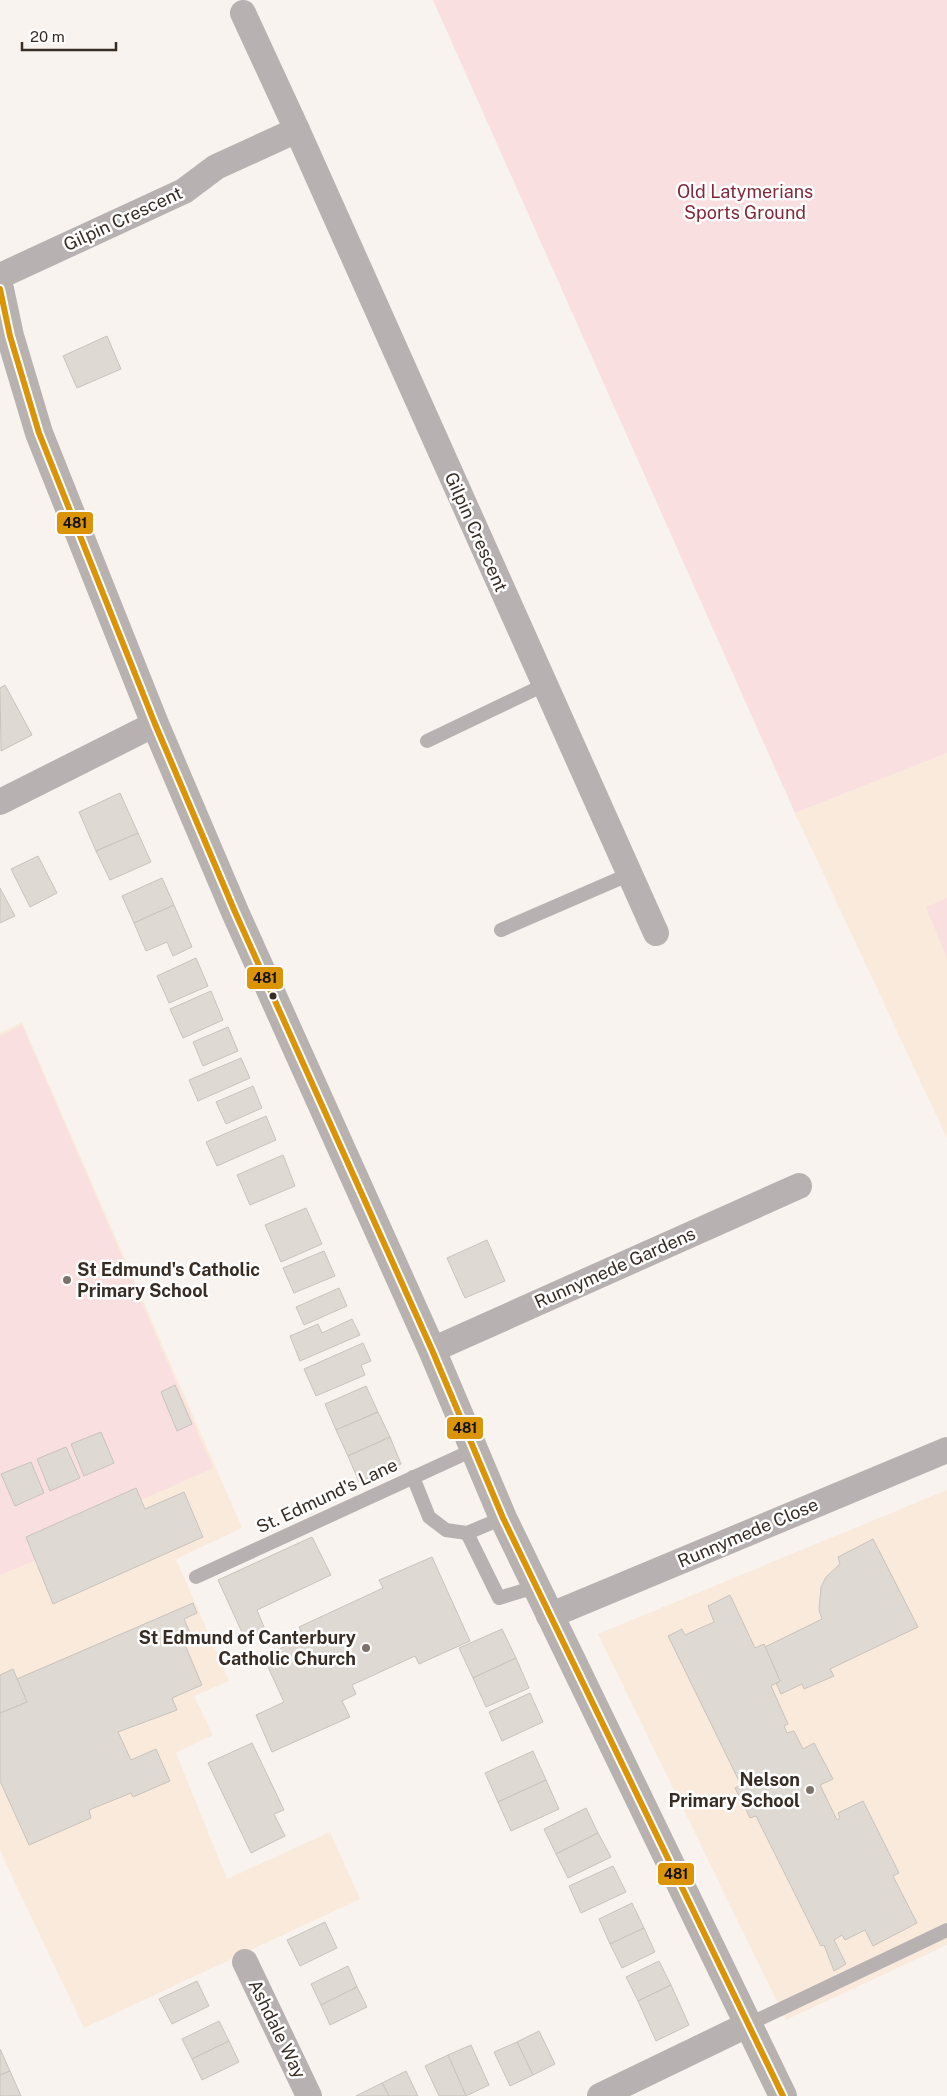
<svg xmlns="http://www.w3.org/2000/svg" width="947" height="2096" font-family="'Public Sans',sans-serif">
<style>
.built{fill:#faeadc}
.green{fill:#f9dfdf}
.building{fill:#ded9d2;stroke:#c8c3bc}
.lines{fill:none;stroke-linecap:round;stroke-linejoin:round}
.lane{stroke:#b7b2b1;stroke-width:14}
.street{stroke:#b7b2b1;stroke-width:26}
.secondary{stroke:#b7b2af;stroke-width:28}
.bus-1-casing{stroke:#fff;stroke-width:10}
.bus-1{stroke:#da9406;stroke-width:6}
.bus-dot{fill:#372d25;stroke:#fff;stroke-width:2}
.poi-dot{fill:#7b726b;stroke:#fff;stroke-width:2}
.labels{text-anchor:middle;stroke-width:5;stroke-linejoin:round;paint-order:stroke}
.park-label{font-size:18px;fill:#82283a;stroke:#fff}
.street-label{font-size:18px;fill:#372d25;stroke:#fff}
.poi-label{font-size:18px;font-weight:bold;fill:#372d25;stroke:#fff;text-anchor:end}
.line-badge{stroke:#fff;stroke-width:2}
.pale-badge-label{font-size:14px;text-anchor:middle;font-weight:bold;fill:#111}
</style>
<rect width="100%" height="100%" fill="#f8f3ee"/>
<g class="built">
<path d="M947,753V1138L795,813Z"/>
<path d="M22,1022L242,1528L176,1559L229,1681L194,1696L213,1735L176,1753L227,1879L330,1832L360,1899L84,2028L0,1851V1033Z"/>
<path d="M947,1490V1945L786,2020L598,1634Z"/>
</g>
<g class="green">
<path d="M433,0H947V753L795,813Z"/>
<path d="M947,898V958L926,907Z"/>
<path d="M22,1025L213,1468L141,1500L135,1489L26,1537L36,1560L0,1575V1036Z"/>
</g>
<g class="building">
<path d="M107,336L121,369L77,388L63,356Z"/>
<path d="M5,685L32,735L1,751L0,688Z"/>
<path d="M120,793L138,833L96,851L79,812Z"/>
<path d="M138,833L151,862L110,880L96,851Z"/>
<path d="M38,856L57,893L30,907L11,869Z"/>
<path d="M162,878L174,905L134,923L122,896Z"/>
<path d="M0,888L15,916L0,923Z"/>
<path d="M174,905L192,947L173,956L167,942L146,951L134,923Z"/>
<path d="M196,958L208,986L169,1003L157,976Z"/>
<path d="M211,991L223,1020L183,1038L170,1009Z"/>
<path d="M228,1027L238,1051L203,1066L193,1042Z"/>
<path d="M241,1058L250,1078L198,1101L189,1080Z"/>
<path d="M253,1086L262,1108L226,1124L216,1102Z"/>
<path d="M266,1116L276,1140L217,1166L206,1142Z"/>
<path d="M283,1155L295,1186L250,1205L237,1175Z"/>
<path d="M306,1208L322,1244L281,1262L265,1225Z"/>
<path d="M487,1240L505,1281L465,1298L447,1258Z"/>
<path d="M324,1251L335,1276L294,1293L283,1268Z"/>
<path d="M339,1288L347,1306L304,1325L296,1307Z"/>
<path d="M352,1319L360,1335L300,1361L290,1336L318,1324L322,1333Z"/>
<path d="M363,1343L371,1361L361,1365L365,1375L316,1396L304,1369Z"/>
<path d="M175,1385L192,1424L177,1431L161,1392Z"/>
<path d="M366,1386L378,1412L336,1430L325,1404Z"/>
<path d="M378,1412L390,1437L348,1456L336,1430Z"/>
<path d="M101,1432L114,1463L84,1476L71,1444Z"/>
<path d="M390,1437L401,1464L359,1482L348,1456Z"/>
<path d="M66,1447L80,1478L50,1491L37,1459Z"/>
<path d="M31,1462L44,1493L15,1506L1,1474Z"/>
<path d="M136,1488L145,1509L184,1492L203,1537L53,1604L26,1537Z"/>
<path d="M312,1537L331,1575L257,1610L266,1632L246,1641L218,1580Z"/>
<path d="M873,1539L918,1627L830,1669L834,1676L804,1689L802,1684L781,1694L776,1683L780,1681L765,1647L822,1619L819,1610L821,1587L826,1577L840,1564L838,1557Z"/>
<path d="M432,1557L470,1641L419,1664L415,1656L352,1685L356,1694L342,1701L350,1717L272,1752L256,1715L284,1702L263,1656L304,1638L299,1627L383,1588L379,1580Z"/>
<path d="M730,1595L755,1648L764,1644L780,1681L771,1686L788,1724L784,1726L787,1733L794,1731L803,1749L814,1743L833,1779L820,1785L837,1820L840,1818L838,1813L863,1801L899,1873L893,1876L917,1923L873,1946L865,1930L845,1940L842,1935L834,1940L846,1964L834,1971L824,1945L821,1946L756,1816L750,1818L735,1788L741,1785L668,1636L682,1629L685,1635L714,1622L708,1606Z"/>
<path d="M193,1603L197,1613L184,1619L193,1640L185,1645L202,1685L172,1698L177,1710L118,1732L131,1760L156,1749L170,1781L133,1797L131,1793L89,1810L91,1818L29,1845L0,1781V1713L27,1702L17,1679Z"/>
<path d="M502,1629L516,1658L473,1678L459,1648Z"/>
<path d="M516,1658L529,1688L486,1707L473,1678Z"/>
<path d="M13,1669L27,1702L0,1713V1675Z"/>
<path d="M530,1693L543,1722L502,1741L489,1712Z"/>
<path d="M252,1743L284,1810L274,1814L285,1836L251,1853L208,1763Z"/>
<path d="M533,1751L546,1780L498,1802L485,1773Z"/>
<path d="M546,1780L559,1809L511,1831L498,1802Z"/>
<path d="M586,1808L598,1833L556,1854L544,1829Z"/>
<path d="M598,1833L611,1857L568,1878L556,1854Z"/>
<path d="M613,1866L626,1892L581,1913L569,1886Z"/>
<path d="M632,1903L644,1928L610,1944L599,1919Z"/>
<path d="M325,1922L337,1948L300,1966L287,1940Z"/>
<path d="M644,1928L655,1952L622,1968L610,1944Z"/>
<path d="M659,1961L671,1985L638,2001L626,1977Z"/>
<path d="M348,1966L357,1987L321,2005L311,1984Z"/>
<path d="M197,1981L209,2006L172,2024L159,1999Z"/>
<path d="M671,1985L689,2025L656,2041L638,2001Z"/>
<path d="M357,1987L367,2007L330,2025L321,2005Z"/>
<path d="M219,2021L229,2041L192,2059L182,2039Z"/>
<path d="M539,2031L555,2064L533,2075L517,2042Z"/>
<path d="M229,2041L239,2062L202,2080L192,2059Z"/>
<path d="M517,2042L533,2075L510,2086L494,2052Z"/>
<path d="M471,2045L489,2085L466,2096L448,2055Z"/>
<path d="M0,2049L10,2071L0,2075Z"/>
<path d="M448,2055L466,2096H439L425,2066Z"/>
<path d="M10,2071L21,2096H0V2075Z"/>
<path d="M406,2071L418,2096H389L382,2083Z"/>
<path d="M382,2083L389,2096H356Z"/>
</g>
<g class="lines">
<g class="lane">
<path d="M427,741L544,685"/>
<path d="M501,930L630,874"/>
<path d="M413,1477L429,1517L446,1530L467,1533L503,1518"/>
<path d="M467,1533L499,1598L535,1587"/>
<path d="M196,1577L473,1450"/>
<path d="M747,2025L947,1930"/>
</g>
<g class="street">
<path d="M297,130L656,933"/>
<path d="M0,276L184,191L216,167L297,130L243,13"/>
<path d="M0,802L155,724"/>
<path d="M432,1350L799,1186"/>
<path d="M549,1616L947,1450"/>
<path d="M245,1962L309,2096"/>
<path d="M600,2096L747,2025"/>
</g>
<path class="secondary" d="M0,289L10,336L39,433L155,724L235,912L432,1350L503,1518L783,2096"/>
<defs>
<path id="bus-1" d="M0,289L10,336L39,433L155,724L235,912L432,1350L503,1518L783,2096"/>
</defs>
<use href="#bus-1" class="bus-1-casing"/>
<use href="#bus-1" class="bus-1"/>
</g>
<circle class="bus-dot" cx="273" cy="996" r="4.5"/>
<g class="poi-dot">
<circle cx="67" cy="1280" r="5"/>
<circle cx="366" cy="1648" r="5"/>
<circle cx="810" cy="1790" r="5"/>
</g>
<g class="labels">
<g class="park-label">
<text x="745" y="198">Old Latymerians<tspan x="745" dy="21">Sports Ground</tspan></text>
</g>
<g class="street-label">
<text transform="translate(123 219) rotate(-25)" y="6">Gilpin Crescent</text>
<text transform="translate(476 532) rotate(66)" y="6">Gilpin Crescent</text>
<text transform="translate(615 1268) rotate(-24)" y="6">Runnymede Gardens</text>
<text transform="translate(327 1496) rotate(-25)" y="6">St. Edmund's Lane</text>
<text transform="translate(748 1533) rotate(-23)" y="6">Runnymede Close</text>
<text transform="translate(277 2029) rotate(64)" y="6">Ashdale Way</text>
</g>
<g class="poi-label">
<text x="77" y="1276" text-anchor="start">St Edmund's Catholic<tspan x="77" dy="21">Primary School</tspan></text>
<text x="356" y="1644">St Edmund of Canterbury<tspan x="356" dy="21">Catholic Church</tspan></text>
<text x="800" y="1786">Nelson<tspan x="800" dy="21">Primary School</tspan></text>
</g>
</g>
<g class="line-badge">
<rect x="56" y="511" width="38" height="24" rx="5" fill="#da9406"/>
<rect x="246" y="966" width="38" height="24" rx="5" fill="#da9406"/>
<rect x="446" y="1416" width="38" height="24" rx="5" fill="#da9406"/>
<rect x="657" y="1862" width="38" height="24" rx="5" fill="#da9406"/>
</g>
<g class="pale-badge-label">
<text x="75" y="528">481</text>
<text x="265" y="983">481</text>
<text x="465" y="1433">481</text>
<text x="676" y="1879">481</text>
</g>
<path d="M22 42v8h94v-8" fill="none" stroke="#372d25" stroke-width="2.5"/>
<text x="30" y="42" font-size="15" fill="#372d25" stroke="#ffffff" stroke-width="4" paint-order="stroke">20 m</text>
</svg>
